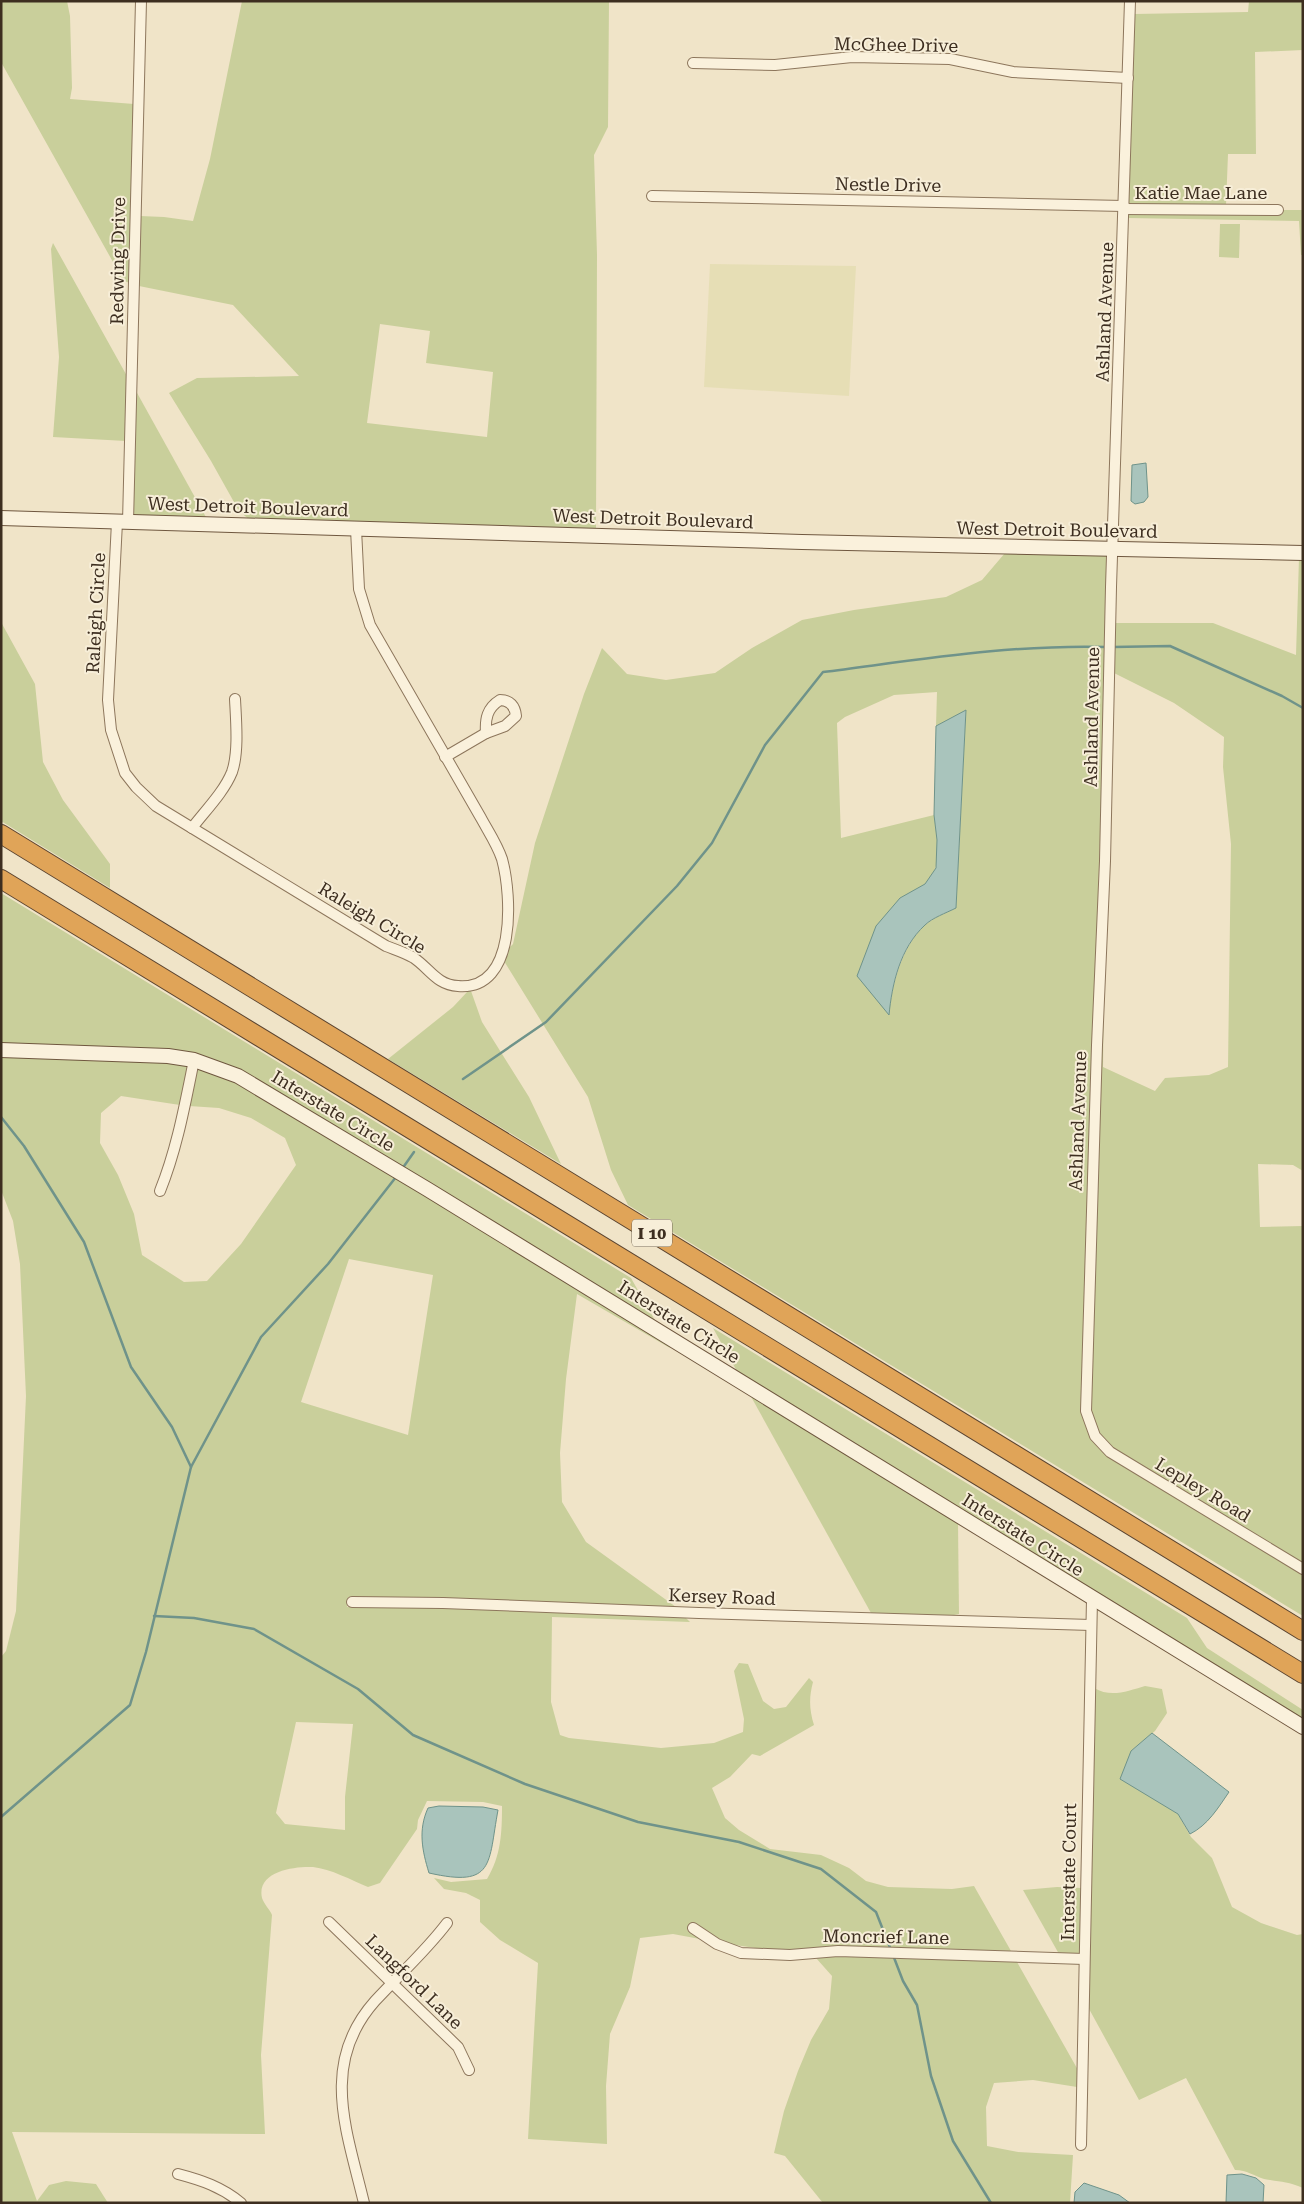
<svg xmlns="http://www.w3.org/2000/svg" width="1304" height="2204" font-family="'Roboto Serif',serif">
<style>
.farmland{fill:#e6deb5}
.green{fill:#c9cf9b;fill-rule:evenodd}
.water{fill:#a9c4bc;stroke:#6f938a}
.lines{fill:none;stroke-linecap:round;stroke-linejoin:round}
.stream{stroke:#6f938a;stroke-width:2.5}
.street-casing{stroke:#8d765c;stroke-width:12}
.secondary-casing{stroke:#6f573f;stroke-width:16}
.highway-casing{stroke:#5b4430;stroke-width:20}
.street{stroke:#faf1dc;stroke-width:10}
.secondary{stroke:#faf1dc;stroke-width:14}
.highway{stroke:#e0a458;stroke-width:18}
.labels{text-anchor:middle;stroke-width:4;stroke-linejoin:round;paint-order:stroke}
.shield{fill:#f7eed8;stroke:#756857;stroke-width:1}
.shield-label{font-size:16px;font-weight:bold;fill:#3d2e20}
.street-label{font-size:18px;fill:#3d2e20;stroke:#f7eed8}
</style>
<rect width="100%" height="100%" fill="#f0e4c8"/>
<path class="farmland" d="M710,264L856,266L849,396L704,387Z"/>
<g class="green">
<path d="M1,1H67L70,16L72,88L70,99L134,104L130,283L118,279L113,262L1,62Z"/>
<path d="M242,1H609L608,127L594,155L597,255L596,531L251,521L239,511L211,461L169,393L197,378L299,376L233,305L139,286L140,216L164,217L193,221L210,159ZM380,324L430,331L426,363L493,372L487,437L367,423Z"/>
<path d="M1249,1H1303V50L1255,52L1256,154H1228L1226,205L1128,204L1134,14L1248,12Z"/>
<path d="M1283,210H1303V255H1301L1299,221L1128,218V214L1282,215Z"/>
<path d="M1220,224H1240L1239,258L1219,257Z"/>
<path d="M53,243L127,376L126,441L53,437L59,357L51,249Z"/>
<path d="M136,391L207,519L133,517Z"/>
<path d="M1005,553L1109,556C1101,841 1089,1126 1082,1411C1086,1431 1093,1443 1108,1457L1303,1575V1616L628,1205L611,1170L588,1097L504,961L509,948L513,944L535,843L584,694L602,648L627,674L666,680L715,673L752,648L802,620L854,610L946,597L982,580ZM937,692L936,726L966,711L956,908C946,913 933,918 925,925C902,946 892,985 889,1014L900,898C907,894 917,891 924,885C944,871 937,836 934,815L841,838L837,723L845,717L894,695Z"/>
<path d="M1299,558H1303V1171L1293,1165L1258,1164L1260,1227L1303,1226V1564L1112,1448L1098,1432L1091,1410L1104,974L1103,1067L1155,1091L1165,1078L1209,1075L1228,1067L1231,844L1223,767L1224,737L1174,703L1114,673L1115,623H1213L1296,655Z"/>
<path d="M1,622L35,684L43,762L63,800L110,864V888L1,821Z"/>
<path d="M1,893L631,1278L657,1324L225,1064L1,1045Z"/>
<path d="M468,991H471L482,1022L529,1097L561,1164L388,1059L453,1007Z"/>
<path d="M1,1055L115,1058L188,1064L180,1105L121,1096L101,1113L100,1143L118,1175L134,1214L142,1255L184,1282L207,1281L241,1244L296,1165L285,1138L251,1118L219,1108L189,1106L197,1066L236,1081L667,1342L670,1348L577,1294L566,1379L560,1453L562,1502L586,1542L676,1607L443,1598L348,1597L347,1607L443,1608L686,1618L690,1622L552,1617L551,1702L560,1735L569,1738L661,1748L714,1743L743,1732L744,1719L734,1671L739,1663L748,1664L763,1701L774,1709L786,1707L809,1678L813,1682C809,1697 809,1709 814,1725L760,1756L752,1754L730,1777L712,1788L725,1818L739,1830L770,1849L821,1855L849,1868L866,1881L888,1887L952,1889L974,1886L1011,1951L838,1946L789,1950L763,1949L728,1944L692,1922L687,1930L700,1939L673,1934L640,1938L630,1987L610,2034L606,2086L607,2144L528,2139L538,1963L500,1940L480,1922V1900L466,1893L444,1889L434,1878L451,1882L487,1879C501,1856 502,1833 502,1806L483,1802L427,1801L418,1820L417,1829L380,1883L368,1887C351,1880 331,1869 313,1867C295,1866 256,1871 262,1898C264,1904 270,1910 272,1915L261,2055L265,2134L12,2132L37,2201L49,2185L66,2181L96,2184L108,2203H1V1657L6,1651L16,1611L26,1396L20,1264L13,1221L1,1190ZM349,1259L433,1275L408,1435L301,1402ZM296,1722L353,1724L345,1797V1830L285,1824L276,1813Z"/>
<path d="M713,1328L1187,1618L1207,1648L1303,1710V1721L739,1375Z"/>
<path d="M749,1393L958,1522L959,1614L949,1616L871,1613Z"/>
<path d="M1145,1686L1162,1689L1167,1713L1155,1731L1131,1751L1152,1797L1178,1814L1191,1837L1212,1858L1232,1907L1261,1923L1297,1935L1303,1934V2188C1287,2181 1280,2182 1264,2179C1254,2176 1247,2170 1235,2170L1186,2078L1139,2100L1088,2007L1094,1688C1111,1698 1128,1691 1145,1686Z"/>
<path d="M1057,1887L1081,1888L1080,1954H1059L1023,1890Z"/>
<path d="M838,1956L1017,1962L1078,2070L1077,2087L1033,2080L994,2083L986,2107L987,2146L1018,2152L1073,2155L1070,2203H823L785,2156L774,2153L784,2111L798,2071L811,2040L829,2009L832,1976L816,1958Z"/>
</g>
<g class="water">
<path d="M1146,463L1148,497L1144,502L1135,504L1131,501L1132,465Z"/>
<path d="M966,710L956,908C946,913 932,918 925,925C900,948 892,984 889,1015L857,976L876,926L900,898L925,884L936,868L937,840L934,815L936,726Z"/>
<path d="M1152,1733L1229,1792C1218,1808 1208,1825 1190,1834L1178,1814L1120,1779L1131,1751Z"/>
<path d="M439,1806L483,1807L498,1810C488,1864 495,1888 429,1873C422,1850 418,1830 428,1808Z"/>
<path d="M1242,2174L1256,2178L1264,2185L1263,2203H1226L1227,2175Z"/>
<path d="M1084,2183L1119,2195L1130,2203H1074L1075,2192Z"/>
</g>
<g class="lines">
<g class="stream">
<path d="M1113,647L1170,646L1282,696L1303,708"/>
<path d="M463,1079L546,1022L677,886L712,843L765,745L823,672C918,660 1012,644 1108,647"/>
<path d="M1,1117L24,1146L84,1242L131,1367L172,1427L191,1467"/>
<path d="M402,1169L414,1152"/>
<path d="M154,1616L194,1618L254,1629L358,1689L413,1735L525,1784L638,1822L739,1842L821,1869L876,1912L891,1950"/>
<path d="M1,1817L130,1705L146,1652L191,1467L261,1337L328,1264L396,1177"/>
<path d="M893,1955L903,1981L917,2005L931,2076L953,2141L991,2203"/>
</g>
<defs>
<g id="street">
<path d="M1130,1L1111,587L1105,861L1097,1045L1086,1411L1095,1436L1110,1452L1303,1569"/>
<path d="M693,63L775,65L852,57L950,59L1013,72L1128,78"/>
<path d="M652,196L1124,206"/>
<path d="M1124,209L1278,210"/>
<path d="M117,522L108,700L111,730L125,773L136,787L156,806L386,946C396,950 406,953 414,958C430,969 437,985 458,986C517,991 512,896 502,859C497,844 488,831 481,818L370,625L359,589L356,529"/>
<path d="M128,522L141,1"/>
<path d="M500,700C510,700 515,706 516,716L505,726L486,733C485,719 487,708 500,700Z"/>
<path d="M445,757L486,733"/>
<path d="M192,828C205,811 224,792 232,772C239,752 236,720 235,699"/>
<path d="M160,1191C177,1149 185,1104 194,1060"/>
<path d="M352,1602L443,1603L699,1613L1091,1625"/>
<path d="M329,1922L458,2047L469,2070"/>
<path d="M693,1928L717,1944L741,1953L790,1955L838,1951L1084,1959"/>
<path d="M1081,2145L1092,1599"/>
<path d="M178,2174C201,2180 222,2187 241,2203"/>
<path d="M364,2203C347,2131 319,2064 375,2001C399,1975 426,1951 447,1923"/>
</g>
<g id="secondary">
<path d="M1,518L802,542L1303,553"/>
<path d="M1,1050L168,1056L194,1060L238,1076L427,1189L1303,1727"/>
</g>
<g id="highway">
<path d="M1,834L1303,1631"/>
<path d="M1,879L1303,1674"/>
</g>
</defs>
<use href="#street" class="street-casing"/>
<use href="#secondary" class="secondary-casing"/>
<use href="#highway" class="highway-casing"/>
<use href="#street" class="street"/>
<use href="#secondary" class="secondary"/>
<use href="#highway" class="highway"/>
</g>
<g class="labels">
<rect class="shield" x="632" y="1219.5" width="40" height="27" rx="4"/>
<g class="shield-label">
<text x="652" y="1239">I 10</text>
</g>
<g class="street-label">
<text transform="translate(896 45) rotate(1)" y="6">McGhee Drive</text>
<text transform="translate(888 185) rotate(1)" y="6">Nestle Drive</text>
<text x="1201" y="199">Katie Mae Lane</text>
<text transform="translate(118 261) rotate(-89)" y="6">Redwing Drive</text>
<text transform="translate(1105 312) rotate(-88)" y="6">Ashland Avenue</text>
<text transform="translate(248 507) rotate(2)" y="6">West Detroit Boulevard</text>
<text transform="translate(653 519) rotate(2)" y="6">West Detroit Boulevard</text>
<text transform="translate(1057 530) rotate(1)" y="6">West Detroit Boulevard</text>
<text transform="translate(96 613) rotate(-87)" y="6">Raleigh Circle</text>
<text transform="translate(1092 717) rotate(-89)" y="6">Ashland Avenue</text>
<text transform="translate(372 918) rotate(31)" y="6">Raleigh Circle</text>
<text transform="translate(333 1111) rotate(31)" y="6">Interstate Circle</text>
<text transform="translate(1078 1121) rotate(-88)" y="6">Ashland Avenue</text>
<text transform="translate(679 1322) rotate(32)" y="6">Interstate Circle</text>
<text transform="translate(1203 1490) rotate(31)" y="6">Lepley Road</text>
<text transform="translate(1023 1535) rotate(32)" y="6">Interstate Circle</text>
<text transform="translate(722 1597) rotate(2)" y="6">Kersey Road</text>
<text transform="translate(1069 1872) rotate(-89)" y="6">Interstate Court</text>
<text transform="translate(886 1937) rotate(1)" y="6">Moncrief Lane</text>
<text transform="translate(414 1982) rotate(44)" y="6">Langford Lane</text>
</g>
</g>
<rect width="1304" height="2204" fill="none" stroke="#3d2e20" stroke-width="5"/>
</svg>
